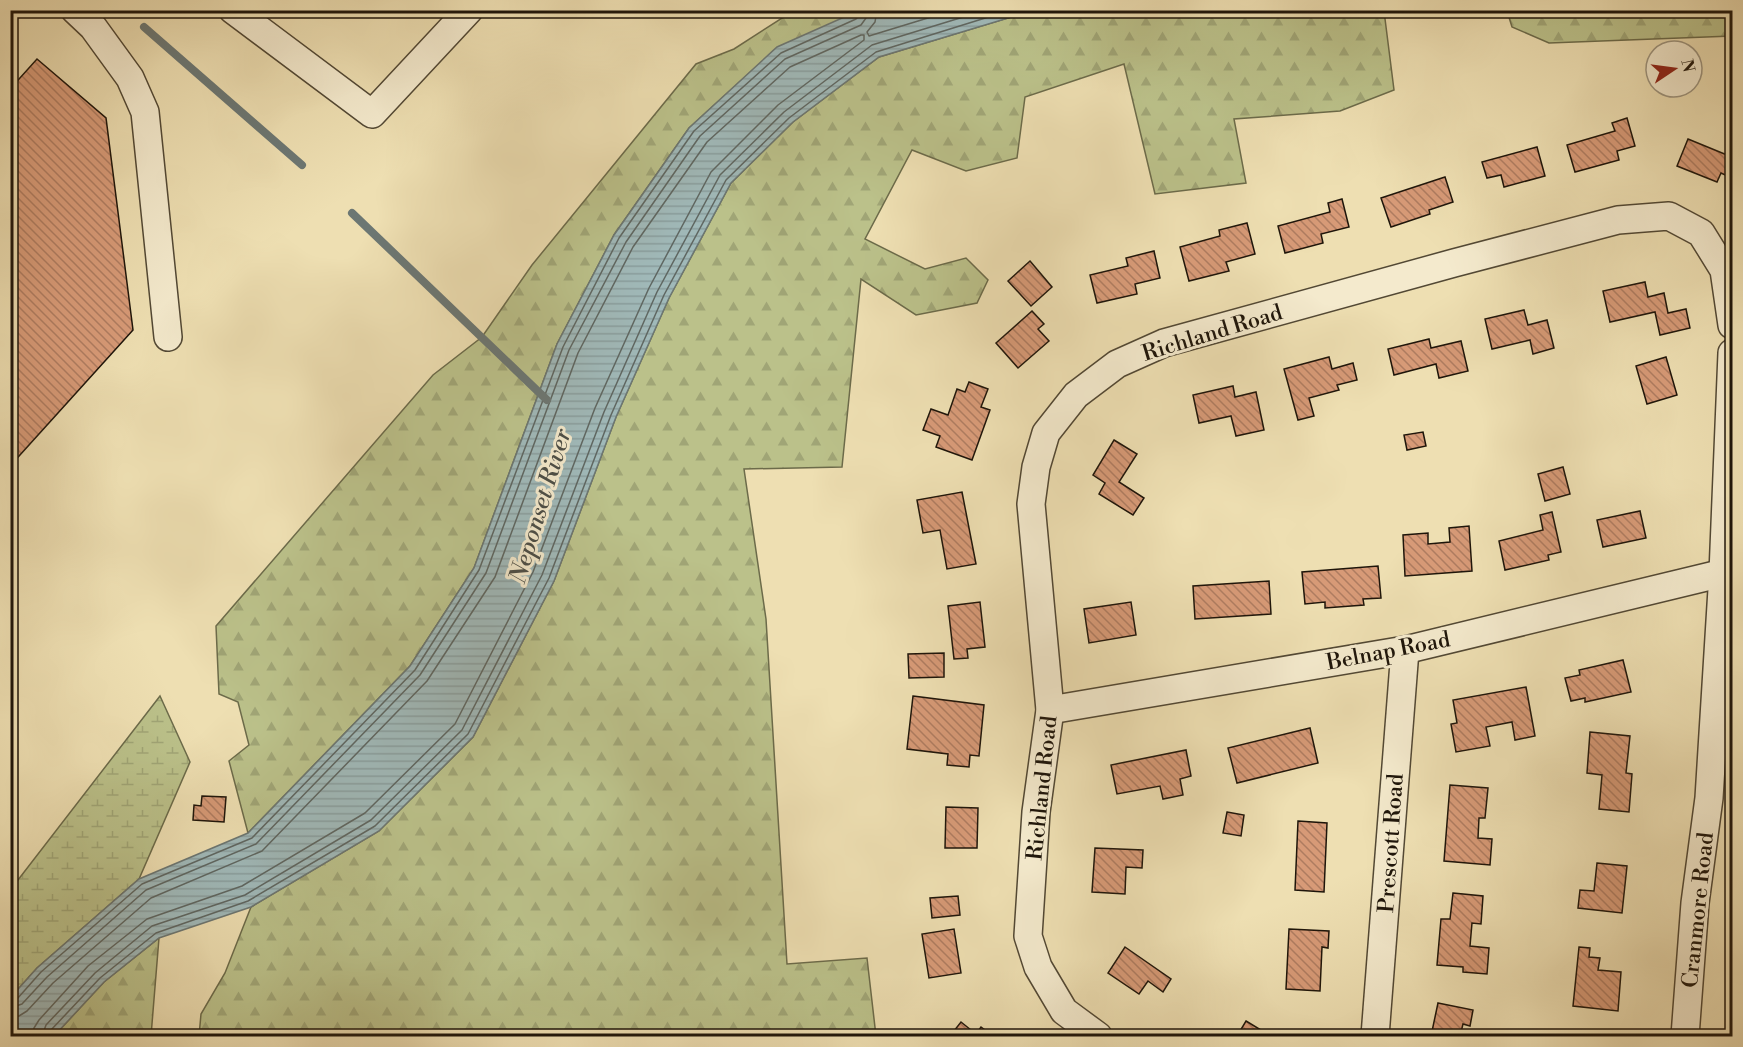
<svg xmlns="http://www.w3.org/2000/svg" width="1743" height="1047" font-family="'Libre Bodoni',serif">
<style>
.forest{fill:url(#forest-firs);stroke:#6c6b4a;stroke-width:1.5}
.wetland{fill:url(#wetland-marsh);stroke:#6c6b4a;stroke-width:1.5}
.water{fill:url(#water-rules);stroke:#6c7773;stroke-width:1.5}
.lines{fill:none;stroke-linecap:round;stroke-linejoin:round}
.shore{stroke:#5f6762;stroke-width:1.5}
.stream{stroke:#6c7773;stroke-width:8}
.building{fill:url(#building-back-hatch);stroke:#1e150a;stroke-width:1.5}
.minor-casing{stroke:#524834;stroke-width:30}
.minor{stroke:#f4eacd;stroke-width:27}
.labels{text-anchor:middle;stroke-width:6;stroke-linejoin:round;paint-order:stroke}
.street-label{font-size:22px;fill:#1e150a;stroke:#f4eacd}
.water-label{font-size:24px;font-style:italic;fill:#4c4e47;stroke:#f4eacd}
</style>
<defs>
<pattern id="forest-firs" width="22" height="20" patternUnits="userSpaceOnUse" patternTransform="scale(1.5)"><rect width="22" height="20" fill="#bbc18a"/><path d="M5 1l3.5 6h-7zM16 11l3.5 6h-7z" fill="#a0a576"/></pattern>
<pattern id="wetland-marsh" width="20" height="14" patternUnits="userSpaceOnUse" patternTransform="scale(1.5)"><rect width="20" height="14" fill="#bbc18a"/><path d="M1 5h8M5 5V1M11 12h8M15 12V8" fill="none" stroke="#a0a576"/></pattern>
<pattern id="water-rules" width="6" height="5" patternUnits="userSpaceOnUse" patternTransform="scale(1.5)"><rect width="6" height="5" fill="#a0b9b9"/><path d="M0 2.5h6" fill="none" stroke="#899e9e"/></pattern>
<pattern id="building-back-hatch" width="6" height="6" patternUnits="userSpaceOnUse" patternTransform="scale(1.5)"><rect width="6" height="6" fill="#d79a77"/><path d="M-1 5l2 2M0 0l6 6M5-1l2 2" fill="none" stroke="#ae7c60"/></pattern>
</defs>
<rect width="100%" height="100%" fill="#eedfb2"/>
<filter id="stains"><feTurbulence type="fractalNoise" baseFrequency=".00333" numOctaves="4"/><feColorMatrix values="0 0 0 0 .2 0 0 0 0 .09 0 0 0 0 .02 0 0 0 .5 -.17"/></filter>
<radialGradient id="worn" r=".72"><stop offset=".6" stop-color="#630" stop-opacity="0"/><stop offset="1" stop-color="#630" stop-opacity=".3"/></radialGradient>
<g class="forest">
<path d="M793,11H860L777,48L689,128L614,235L557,344L474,568L410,666L248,833L229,761L249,745L238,702L219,694L216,626L433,375L482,337L532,265L696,64L734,49Z"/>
<path d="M1031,11H1384L1394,90L1340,111L1234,119L1246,183L1155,194L1124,64L1025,97L1017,158L966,171L912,150L865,239L925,269L966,258L988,280L977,303L916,315L861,279L842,467L744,469L766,619L787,964L867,958L876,1036H199L201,1014L225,973L251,907L379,831L473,737L554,581L616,417L669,298L731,183L793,122L879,57Z"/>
<path d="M1507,11H1732V36L1549,43L1512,27Z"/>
<path d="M159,938L151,1036H54L104,982Z"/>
</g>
<path class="wetland" d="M160,696L190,762L139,879L37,968L11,997V889Z"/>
<path class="water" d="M860,10L1031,11L879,57L793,122L731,183L669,298L616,417L554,581L473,737L379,831L251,907L159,938L104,982L54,1036H11V997L37,968L139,879L248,833L410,666L474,568L557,344L614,235L689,128L777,47Z"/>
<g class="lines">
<g class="shore">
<path d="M877,10L875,22L867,32L869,36L954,10"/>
<path d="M10,1000L17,999L41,972L142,884L252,838L415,670L479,570L563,347L619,238L694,131L781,53L856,19L860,15V10"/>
<path d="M10,1008L22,1004L47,977L146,890L256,844L420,675L486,573L569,350L626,242L700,136L785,59L861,25L866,18L868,10"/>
<path d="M10,1017L19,1016L27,1011L53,983L151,898L262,851L427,681L495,577L578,353L633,247L707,142L790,67L861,35H864V40L778,105L711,172L649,288L595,408L533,572L455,724L365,813L242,886L147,919L88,966L39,1020L34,1028L33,1036"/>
<path d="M42,1036L46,1025L95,973L152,926L245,895L371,820L462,730L542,575L604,412L657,292L720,175L784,112L872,45L986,10"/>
<path d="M50,1036L51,1030L100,978L156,933L248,901L375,826L468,734L549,578L611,415L664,295L726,180L789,118L876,52L1011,10"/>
</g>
<g class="stream">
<path d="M144,27L302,165"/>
<path d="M352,213L547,400"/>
</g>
</g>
<g class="building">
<path d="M37,59L106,118L133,330L10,466V89Z"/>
<path d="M1627,118L1635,146L1617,151L1619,160L1575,172L1567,145L1615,131L1612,123Z"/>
<path d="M1688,139L1727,155L1732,146V178L1721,173L1717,182L1677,166Z"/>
<path d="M1537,147L1545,176L1504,187L1501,175L1487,178L1482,162Z"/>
<path d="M1445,177L1453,202L1429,210L1430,214L1391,227L1381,198Z"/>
<path d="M1342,199L1349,227L1321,234L1323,243L1285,253L1278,226L1330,212L1328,203Z"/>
<path d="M1247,223L1255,254L1226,262L1229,271L1189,281L1180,247L1220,236L1219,230Z"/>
<path d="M1154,251L1160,278L1135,284L1137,294L1097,303L1090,275L1128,266L1126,258Z"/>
<path d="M1030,261L1052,287L1031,306L1008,281Z"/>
<path d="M1645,282L1648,297L1664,293L1668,313L1686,309L1690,328L1660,335L1655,312L1610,322L1603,291Z"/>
<path d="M1524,310L1528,325L1547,320L1554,348L1533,354L1530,340L1492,349L1485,319Z"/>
<path d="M1032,311L1044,324L1038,329L1049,341L1018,368L996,343Z"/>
<path d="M1429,339L1431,348L1461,341L1468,371L1439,378L1436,364L1394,375L1388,349Z"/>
<path d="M1329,357L1332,369L1353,363L1357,380L1337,385L1339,390L1309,398L1314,416L1298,420L1284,369Z"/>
<path d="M1666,357L1677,395L1647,404L1636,366Z"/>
<path d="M969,382L988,389L981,407L990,410L972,460L936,447L940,436L923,430L931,409L948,415L957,389L965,392Z"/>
<path d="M1233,386L1235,397L1256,392L1264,430L1236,436L1231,416L1199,423L1193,395Z"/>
<path d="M1423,432L1426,446L1407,450L1404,435Z"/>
<path d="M1114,440L1137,454L1119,482L1144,498L1133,515L1099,494L1105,483L1093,475Z"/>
<path d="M1563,467L1570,494L1545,501L1538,474Z"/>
<path d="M962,492L976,564L947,569L940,530L923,533L917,500Z"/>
<path d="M1640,511L1646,538L1603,547L1597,520Z"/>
<path d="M1552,512L1561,552L1548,555L1549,560L1505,570L1499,541L1543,530L1540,515Z"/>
<path d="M1469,526L1472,571L1405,576L1403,535L1428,533V544L1450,542L1449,528Z"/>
<path d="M1378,566L1381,598L1363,599L1364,605L1325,608V602L1305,604L1302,572Z"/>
<path d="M1269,581L1271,614L1195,619L1193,586Z"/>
<path d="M980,602L985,647L967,649L968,658L954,659L948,606Z"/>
<path d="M1131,602L1136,635L1089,643L1084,609Z"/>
<path d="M944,653V677L909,678L908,654Z"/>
<path d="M1623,660L1631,692L1585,702V698L1571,701L1565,678L1580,675L1579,670Z"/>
<path d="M1526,687L1535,736L1515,740L1512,722L1486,727L1490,746L1456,752L1451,724L1457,723L1453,700Z"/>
<path d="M913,696L984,705L979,756L970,755L969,767L947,765L948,754L907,749Z"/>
<path d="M1310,728L1318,763L1237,783L1228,748Z"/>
<path d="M1590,732L1630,736L1626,773L1632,774L1629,812L1599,809L1602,775L1587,773Z"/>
<path d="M1186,750L1191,776L1180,779L1183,795L1163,799L1160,786L1117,794L1111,765Z"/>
<path d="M1450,785L1488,788L1485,818H1479L1478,838L1492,839L1490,865L1444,861Z"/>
<path d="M202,796L226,797L224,822L193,820L194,805L201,806Z"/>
<path d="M946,807L978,808L977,848H945Z"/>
<path d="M1227,812L1244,815L1241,836L1223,833Z"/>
<path d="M1298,821L1327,823L1324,892L1295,890Z"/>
<path d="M1095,848L1143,850L1142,868L1126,867L1125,894L1092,892Z"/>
<path d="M1597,863L1627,866L1622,913L1578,908L1580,890L1594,891Z"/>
<path d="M1453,893L1483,896L1481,924L1472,923L1470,946L1489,948L1487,974L1463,972V967L1437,965L1441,919H1450Z"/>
<path d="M958,896L960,915L932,918L930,898Z"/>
<path d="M954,929L961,973L929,978L922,934Z"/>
<path d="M1289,929L1329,931L1328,948L1322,947L1320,991L1286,989Z"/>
<path d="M1125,947L1171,979L1163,992L1148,981L1139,994L1108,973Z"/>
<path d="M1579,947L1590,948L1589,957L1600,958L1598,970L1621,972L1618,1011L1573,1006Z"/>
<path d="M1438,1003L1473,1010L1470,1026L1463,1024L1460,1036H1431Z"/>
<path d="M1246,1021L1261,1030L1258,1036H1237Z"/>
<path d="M961,1022L976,1034L981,1027L993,1036H950Z"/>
<path d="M1571,1031L1601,1036H1570Z"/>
</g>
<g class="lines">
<defs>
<g id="minor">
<path d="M75,10L93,27L130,78L145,112L168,337"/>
<path d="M233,10L372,114L469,10"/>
<path d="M1050,710L1405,650L1723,573"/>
<path d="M1098,1036L1064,1011L1038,967L1028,936L1036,812L1050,710L1031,504L1036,467L1046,433L1076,395L1117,364L1164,343L1454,263L1618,220L1669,216L1701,233L1724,270L1732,325"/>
<path d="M1375,1036L1405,650"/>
<path d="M1685,1036L1695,903L1709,798L1723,573L1732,353"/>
</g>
</defs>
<use href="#minor" class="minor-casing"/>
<use href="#minor" class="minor"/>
</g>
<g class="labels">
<g class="street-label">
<text transform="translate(1212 332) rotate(-17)" y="8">Richland Road</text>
<text transform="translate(1388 650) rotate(-11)" y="8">Belnap Road</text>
<text transform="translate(1041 788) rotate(-84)" y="8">Richland Road</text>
<text transform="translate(1390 843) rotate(-86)" y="8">Prescott Road</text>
<text transform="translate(1697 910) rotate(-84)" y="8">Cranmore Road</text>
</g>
<g class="water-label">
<text transform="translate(540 506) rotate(-73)" y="8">Neponset River</text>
</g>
</g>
<rect width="1743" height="1047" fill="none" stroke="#eedfb2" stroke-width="36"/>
<rect x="12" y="12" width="1719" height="1023" fill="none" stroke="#1e150a" stroke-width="3"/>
<rect x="18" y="18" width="1707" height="1011" fill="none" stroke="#1e150a" stroke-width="1.5"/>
<g transform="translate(1674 69) rotate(77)"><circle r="28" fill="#f4eacd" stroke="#9e957f" stroke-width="1.5"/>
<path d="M0-4.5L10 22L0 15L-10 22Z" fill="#8f2418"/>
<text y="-9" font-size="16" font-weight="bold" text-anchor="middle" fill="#1e150a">N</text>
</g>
<rect width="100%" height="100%" filter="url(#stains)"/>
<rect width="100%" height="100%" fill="url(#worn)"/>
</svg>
